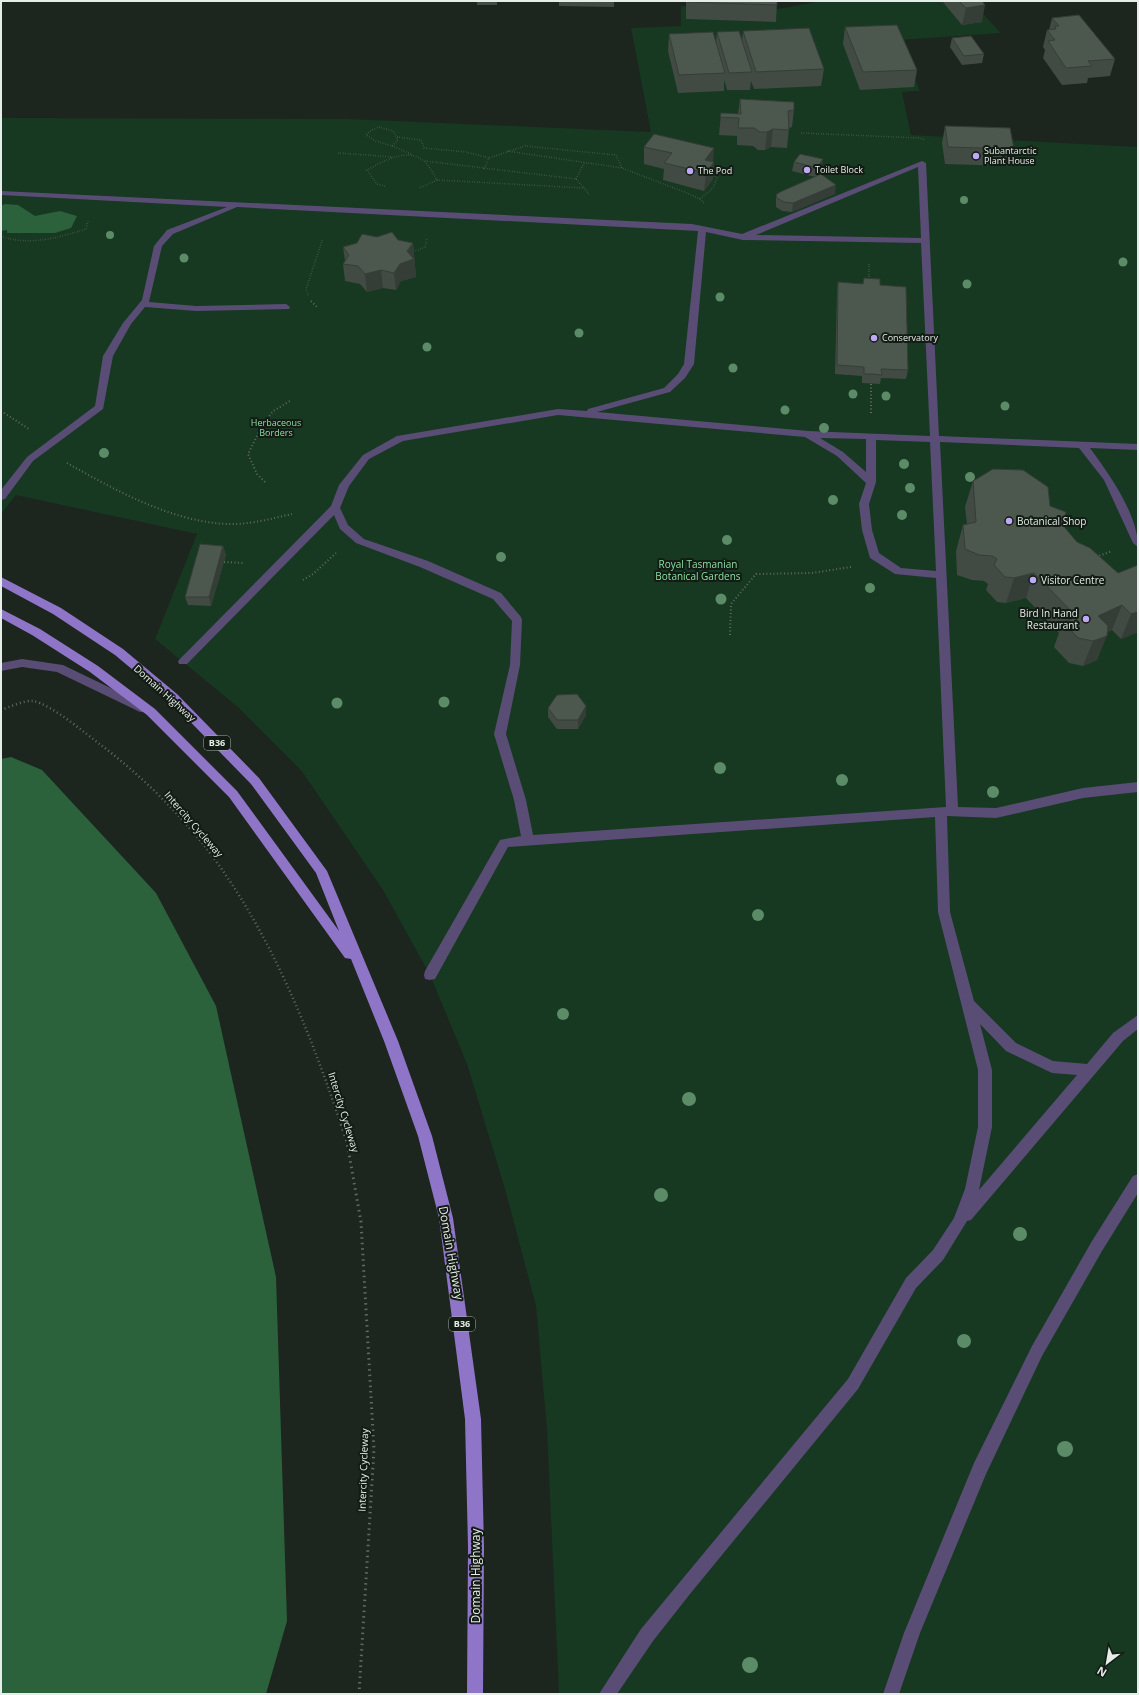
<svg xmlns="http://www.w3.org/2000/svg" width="1139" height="1695" font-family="'Open Sans',sans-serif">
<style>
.green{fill:#173821}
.water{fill:#2b623c}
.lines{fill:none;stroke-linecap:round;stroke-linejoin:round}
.path-far3{stroke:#626a64;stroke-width:1.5;stroke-dasharray:0.5 2;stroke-linecap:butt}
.path-far2{stroke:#626a64;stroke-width:2;stroke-dasharray:1 2.5;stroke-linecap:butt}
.path-far1{stroke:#626a64;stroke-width:2.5;stroke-dasharray:1 3;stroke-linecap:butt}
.path{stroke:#626a64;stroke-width:3;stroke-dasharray:1.5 4;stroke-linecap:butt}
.lane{fill:#594d75;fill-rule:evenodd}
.street{fill:#594d75;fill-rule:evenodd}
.primary{fill:#8f75c7;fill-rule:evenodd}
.tree{fill:#5b8b67}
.wall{fill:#414b43}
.shaded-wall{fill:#353d37}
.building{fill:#4c574e;stroke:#353d37}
.poi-dot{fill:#bfa9f4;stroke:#121b14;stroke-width:1.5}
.labels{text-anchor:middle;stroke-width:4;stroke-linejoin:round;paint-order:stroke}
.far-poi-label{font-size:9px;fill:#e6ece7;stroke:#121b14;text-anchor:start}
.far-park-label{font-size:9px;fill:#8edfa3;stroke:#121b14}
.shield{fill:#121b14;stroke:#a6ada8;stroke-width:1}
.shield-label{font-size:9px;font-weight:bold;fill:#e6ece7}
.poi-label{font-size:10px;fill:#e6ece7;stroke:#121b14;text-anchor:start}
.park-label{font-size:10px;fill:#8edfa3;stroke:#121b14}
.street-label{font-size:10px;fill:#e6ece7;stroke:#121b14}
.near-street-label{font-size:12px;fill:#e6ece7;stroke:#121b14}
</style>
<rect width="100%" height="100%" fill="#1c251e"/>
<path class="green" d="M821,1H971L1001,33L899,40L920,91L902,92L911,135L1138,147V1694H559L547,1430L536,1306L505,1189L467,1064L430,975L383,890L301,770L239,708L155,639L197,534L16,495L1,514V118L349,119L651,132L631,28L681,26V6L778,9Z"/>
<g class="water">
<path d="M5,204L18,205L35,216L60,211L77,216L71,228L55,233H7V230L1,231V206Z"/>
<path d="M11,757L42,770L156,893L216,1006L276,1277L287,1621L266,1694H1V759Z"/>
</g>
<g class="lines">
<g class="path-far3">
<path d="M379,127L393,131L398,140L392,146L376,141L366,135L370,131Z"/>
<path d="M801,133L920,138L925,140"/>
<path d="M397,137L421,140L424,148L466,152L489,158"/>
<path d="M392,146L411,154"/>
<path d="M507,151L622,168L687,193L700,199L704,203"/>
<path d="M338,153L393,157"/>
<path d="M425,161L576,179L584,188"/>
<path d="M484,169L489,158L525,146L616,155L622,168"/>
<path d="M576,179L584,163"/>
<path d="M437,180L584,188L590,195"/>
<path d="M385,186L377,184L367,170C384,161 410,145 427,164C431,169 434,175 437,180L419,188"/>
<path d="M700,199L713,188L717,178L711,173"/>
<path d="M1,236C28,247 60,237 86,229L88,221"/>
<path d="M411,253L425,247L427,238"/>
<path d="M869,264V281"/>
<path d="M308,295L306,289L323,238"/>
</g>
<g class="path-far2">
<path d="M311,301L317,307"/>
<path d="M871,384V413"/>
<path d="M1,411L29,429"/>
<path d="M67,463C115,490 170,521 226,524C248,525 270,519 292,514"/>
<path d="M265,482L257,474L248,454L262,426L273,411L290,401"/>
<path d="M1096,557L1112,551"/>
<path d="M224,562L243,563"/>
<path d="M303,580L313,574L336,553"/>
<path d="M730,635L731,604L756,574L812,573L851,567"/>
</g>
<path class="path-far1" d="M1,710C10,707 24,700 33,701C51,704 86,734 101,745C139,774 173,807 203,844C267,925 309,1028 341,1125"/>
<path class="path" d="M341,1124L347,1142L361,1222L374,1449L359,1694"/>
<path class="lane" d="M22,659L63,665L148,706L150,709L148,712H140L57,672L22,667L1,671V663Z"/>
<g class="street">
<path d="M922,161L926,163L939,436L1138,444V450L1090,448C1109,474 1138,514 1138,547L1133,543L1104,480L1079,448L940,442L958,807L996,808L1083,788L1138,782V792L1083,798L996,818L947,816L950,912L974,1001L1016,1043L1053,1061L1087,1064L1113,1033L1138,1015V1029L1123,1041L971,1220L967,1221L943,1260L916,1288L858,1389L690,1594L653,1641L617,1694H599L641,1629L848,1379L906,1278L933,1250L954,1218L965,1189L978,1127V1070L938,912L935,817L508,847L435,979L430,980L425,979L424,975L425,971L500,840L521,836L514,800L494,734L510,665L512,621L493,599L420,567L356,543L340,529L334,515L187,664H179L178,661L331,506L339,485L363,455L397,436L558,409L587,411L588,409L664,388L678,374L684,364L698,231L237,207L173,234L162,246L149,302L196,306L286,304L290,307L289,309L196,311L145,307L131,324L113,356L103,409L33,461L5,499L1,500V490L27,457L95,406L103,356L123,323L142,300L154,246L167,230L227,207L1,195V191L692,224L742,234ZM918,167L921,238L756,235ZM706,232L743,240L921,243L930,436L808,431L597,412L670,392L685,378L694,364ZM558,415L805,437L837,456L866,483L859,504L862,530L870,558L895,574L936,578L946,807L533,835L526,800L506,734L520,665L522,620L521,617L501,593L428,561L364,539L348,525L340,508L349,486L369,459L403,441ZM820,438L866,439V472L843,452ZM876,440L930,442L936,571L901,568L879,553L872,530L869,504L876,482ZM980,1024L1006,1051L1052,1073L1077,1075L979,1190L992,1127V1070Z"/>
<path d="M1138,1174V1193L1102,1251L1042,1356L986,1474L920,1633L899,1694H883L904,1633L974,1463L1032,1346L1092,1241L1133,1176Z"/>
</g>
<path class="primary" d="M1,577L61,608L123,649L177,694L259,778L327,871L398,1041L432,1136L453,1218L481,1419L484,1547L483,1694H467L468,1547L465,1419L439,1218L418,1136L384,1041L351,959L345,958L229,797L147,715L90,672L32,635L1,618V609L40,629L98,666L155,709L237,791L339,931L316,873L251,784L169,700L115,655L53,614L1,586Z"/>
</g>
<g class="tree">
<circle cx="964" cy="200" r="4"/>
<circle cx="110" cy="235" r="4"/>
<circle cx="184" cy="258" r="4.5"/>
<circle cx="1123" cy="262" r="4.5"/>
<circle cx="967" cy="284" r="4.5"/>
<circle cx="720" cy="297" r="4.5"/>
<circle cx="579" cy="333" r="4.5"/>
<circle cx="427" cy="347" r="4.5"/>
<circle cx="733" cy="368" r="4.5"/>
<circle cx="853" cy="394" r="4.5"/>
<circle cx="886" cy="396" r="4.5"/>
<circle cx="1005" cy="406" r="4.5"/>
<circle cx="785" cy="410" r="4.5"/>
<circle cx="824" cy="428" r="5"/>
<circle cx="104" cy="453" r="5"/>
<circle cx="904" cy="464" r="5"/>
<circle cx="970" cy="477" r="5"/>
<circle cx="910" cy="488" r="5"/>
<circle cx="833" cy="500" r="5"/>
<circle cx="902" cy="515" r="5"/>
<circle cx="727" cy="540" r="5"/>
<circle cx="501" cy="557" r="5"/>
<circle cx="870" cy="588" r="5"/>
<circle cx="721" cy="599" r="5.5"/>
<circle cx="444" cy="702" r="5.5"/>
<circle cx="337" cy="703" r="5.5"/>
<circle cx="720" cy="768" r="6"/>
<circle cx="842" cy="780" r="6"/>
<circle cx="993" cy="792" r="6"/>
<circle cx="758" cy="915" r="6"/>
<circle cx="563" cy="1014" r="6"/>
<circle cx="689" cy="1099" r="7"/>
<circle cx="661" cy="1195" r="7"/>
<circle cx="1020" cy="1234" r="7"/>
<circle cx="964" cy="1341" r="7"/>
<circle cx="1065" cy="1449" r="8"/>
<circle cx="750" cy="1665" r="8"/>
</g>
<g class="wall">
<rect x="477" y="1" width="20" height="4"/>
<path d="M559,1H614V7L559,6Z"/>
<path d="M686,1H777L776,22L686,19Z"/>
<path d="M942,1H982V22L962,25Z"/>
<path d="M1052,18L1115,59L1110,76L1088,78L1087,83L1062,85L1043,58L1045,50L1043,47L1047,30H1049Z"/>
<path d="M845,27L917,70L914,87L860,90L843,44Z"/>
<path d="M743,31L824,69L821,86L754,89L751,81L750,90H727L724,80V91L678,93L668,51L669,34L716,42L717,32L742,40Z"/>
<path d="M952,38L984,54L982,63L962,65L950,47Z"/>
<path d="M740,99L794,110L792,127L789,128L787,148L771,147L765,150H758L753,146L737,145V136L719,135L721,113L738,114Z"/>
<path d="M945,126L1014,149L1010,166L945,164L942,143Z"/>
<path d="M644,147L713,162V179L704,191L663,180L664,169L644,164Z"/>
<path d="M794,162L822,168L816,177L835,194L792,212L782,211L776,207V195L815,177L792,171Z"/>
<path d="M398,240L413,243L416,277L401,281L396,290L383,288L367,292L360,284L345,281L343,264L345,261L343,247Z"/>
<path d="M864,278L880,285L908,370L906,379L881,378L880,384L862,383V376L835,374L837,291L838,282L863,284Z"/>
<path d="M973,481L1050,506L1064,521L1065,528L1077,542L1118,573L1138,632L1121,639L1112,630L1107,632L1097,660L1083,666L1069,663L1054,647L1059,633L1026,598L1006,603L997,602L986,590L988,584L984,581L972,580L957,575L956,551L963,525L967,524L965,507Z"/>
<path d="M223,546L226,555L211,606L188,605L185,597Z"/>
<path d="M586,706V715L578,729H557L548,717V708Z"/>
</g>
<g class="shaded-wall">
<path d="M985,5L982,22L962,25L966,8Z"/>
<path d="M773,129L771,147L765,150L767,132Z"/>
<path d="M714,148L713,164L714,162L713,179L704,191L706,173L705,160Z"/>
<path d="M823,159L822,168L816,177L817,168Z"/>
<path d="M836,185L835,194L792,212L793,203Z"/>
<path d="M413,243L416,277L401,281L396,290L394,273Z"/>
<path d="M381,270L383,288L367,292L365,274Z"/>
<path d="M223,546L226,555L211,606L209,597Z"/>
<path d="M1034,573L1026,598L1006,603L1014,578Z"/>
<path d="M1122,605L1112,630L1088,640L1098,616Z"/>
<path d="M1138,612V632L1121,639L1131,614Z"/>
<path d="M1107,636L1097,660L1083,666L1093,641Z"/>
<path d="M586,706V715L578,729V720Z"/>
</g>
<g class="building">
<path d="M687,1H777V5L687,2Z"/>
<path d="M959,1H982L985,5L966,8Z"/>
<path d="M1079,15L1115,59L1088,61L1092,66L1066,68L1048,41L1055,40L1047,30L1056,29L1055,26H1059L1052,18Z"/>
<path d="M897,25L917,70L863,72L845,27Z"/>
<path d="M809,28L824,69L756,72L743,31Z"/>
<path d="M739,31L752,72L729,73L717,32Z"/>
<path d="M713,32L725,73L679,75L669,34Z"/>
<path d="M971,36L984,54L964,56L952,38Z"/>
<path d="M740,99L794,102V110L788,111L789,130L773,129L767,132H760L754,128H738L739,118L720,117L721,113L741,114Z"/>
<path d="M945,126L1010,128L1014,149L948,147Z"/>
<path d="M654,134L714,148L705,160L714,162L706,173L664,163L672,153L644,147Z"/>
<path d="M800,154L823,159L817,168L794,162Z"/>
<path d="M821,174L836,185L793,203L784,202L777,198L776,195L780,192Z"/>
<path d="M392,232L398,240L413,243L407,251L414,259L400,264L394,273L381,270L365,274L358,266L343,264L349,255L343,247L357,243L362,234L377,237Z"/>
<path d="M864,278L880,279V285L906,287L908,370L881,369L882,375L873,374H864V367L837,365L838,282L863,284Z"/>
<path d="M993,469L1023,470L1048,487L1050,506L1066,512L1064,521L1065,528L1077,542L1090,548L1118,573L1138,565V612L1131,614L1122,605L1098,616L1108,626L1107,636L1093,641L1078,638L1063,622L1077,617L1034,573L1014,578L1005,577L994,565L997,559L992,556L979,555L965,549L963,525L976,522L973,481Z"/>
<path d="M200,544L223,546L209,597H185Z"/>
<path d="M577,694L586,706L578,720H557L548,708L557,695Z"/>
</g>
<g class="poi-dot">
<circle cx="976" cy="156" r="4"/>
<circle cx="807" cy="170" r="4"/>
<circle cx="690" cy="171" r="4"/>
<circle cx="874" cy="338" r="4"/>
<circle cx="1009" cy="521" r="4"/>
<circle cx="1033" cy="580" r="4"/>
<circle cx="1086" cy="619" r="4"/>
</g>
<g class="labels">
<g class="far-poi-label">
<text x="984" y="154">Subantarctic<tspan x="984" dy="10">Plant House</tspan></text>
<text x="815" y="173">Toilet Block</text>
<text x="698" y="174">The Pod</text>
<text x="882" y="341">Conservatory</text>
</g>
<g class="far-park-label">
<text x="276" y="426">Herbaceous<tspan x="276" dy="10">Borders</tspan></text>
</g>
<g class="shield">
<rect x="204" y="736" width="26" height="14" rx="3"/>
<rect x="449" y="1317" width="26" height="14" rx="3"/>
</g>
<g class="shield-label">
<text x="217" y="746">B36</text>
<text x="462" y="1327">B36</text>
</g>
<g class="poi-label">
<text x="1017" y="525">Botanical Shop</text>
<text x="1041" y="584">Visitor Centre</text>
<text x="1078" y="617" text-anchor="end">Bird In Hand<tspan x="1078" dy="12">Restaurant</tspan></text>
</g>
<g class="park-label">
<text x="698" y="568">Royal Tasmanian<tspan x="698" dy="12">Botanical Gardens</tspan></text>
</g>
<g class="street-label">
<text transform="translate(165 693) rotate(42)" y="4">Domain Highway</text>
<text transform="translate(194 824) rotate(49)" y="4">Intercity Cycleway</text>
<text transform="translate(344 1112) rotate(73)" y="4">Intercity Cycleway</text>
<text transform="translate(363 1470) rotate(-88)" y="4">Intercity Cycleway</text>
</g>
<g class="near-street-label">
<text transform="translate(451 1253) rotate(80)" y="4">Domain Highway</text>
<text transform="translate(476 1576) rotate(-90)" y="4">Domain Highway</text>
</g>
</g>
<rect width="1139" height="1695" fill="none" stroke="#e6ece7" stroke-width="4"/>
<g transform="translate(1107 1663) rotate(211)" stroke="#121b14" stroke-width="3" paint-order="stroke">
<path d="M0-3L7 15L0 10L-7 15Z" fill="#e6ece7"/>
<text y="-6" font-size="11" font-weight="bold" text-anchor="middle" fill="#e6ece7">N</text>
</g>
</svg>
